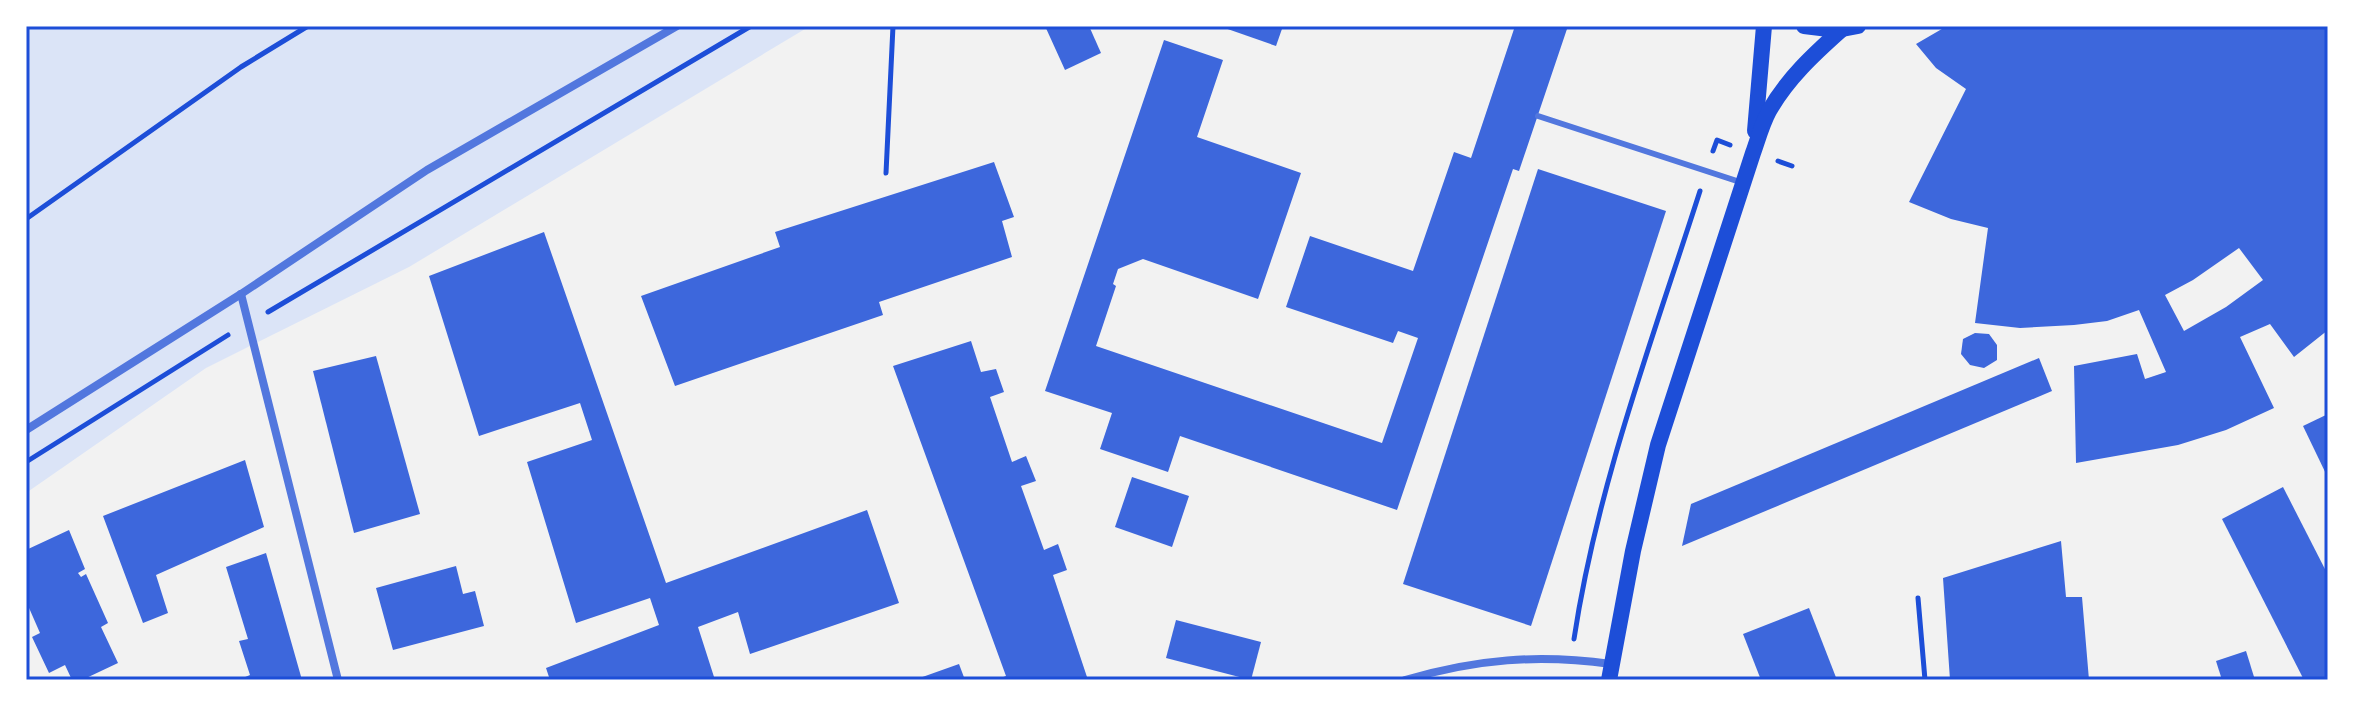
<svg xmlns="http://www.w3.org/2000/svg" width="2354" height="706" font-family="'Noto Sans',sans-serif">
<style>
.green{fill:#dbe4f7}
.building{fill:#3d67dc;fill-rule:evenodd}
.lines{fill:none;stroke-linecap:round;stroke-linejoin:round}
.path{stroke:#1d4ed8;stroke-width:5}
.service{stroke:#5277de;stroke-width:6}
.minor{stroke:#5277de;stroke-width:8}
.secondary{stroke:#1d4ed8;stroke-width:16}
.neatline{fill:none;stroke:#1d4ed8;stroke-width:3}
</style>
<rect width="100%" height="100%" fill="#f2f2f2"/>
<path class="green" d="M26,26H810L409,267L206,368L26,493Z"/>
<g class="building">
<path d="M1045,26H1089L1101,53L1065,70Z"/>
<path d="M1219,26H1283L1276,46Z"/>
<path d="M1515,26H1568L1519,171L1513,169L1397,510L1180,436L1168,472L1100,449L1112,413L1045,391L1164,40L1223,60L1197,137L1301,173L1258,299L1143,259L1118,269L1113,284L1116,286L1096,346L1382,443L1418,338L1398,331L1393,343L1286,307L1310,236L1413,271L1454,152L1471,158Z"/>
<path d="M1947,26H2328V330L2294,357L2270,324L2240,337L2274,408L2226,430L2178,445L2076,463L2074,366L2137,354L2145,379L2166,372L2139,310L2107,321L2074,325L2020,328L1975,323L1988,228L1951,219L1909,202L1966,89L1936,68L1916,44ZM2239,248L2263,280L2226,307L2184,331L2165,295L2193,280Z"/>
<path d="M994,162L1014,217L1002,221L1012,257L879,302L883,315L675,386L641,296L780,247L775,232Z"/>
<path d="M1538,169L1666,211L1531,626L1403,584Z"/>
<path d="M544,232L666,583L867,510L899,603L750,654L738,612L698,627L715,680H550L546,668L659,625L650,598L576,623L527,462L592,440L580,403L479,436L429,276Z"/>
<path d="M1975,333L1989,334L1997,345V360L1984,368L1970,365L1961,354L1963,339Z"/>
<path d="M971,341L981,372L996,369L1004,392L990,397L1012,462L1026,456L1036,481L1021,486L1044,550L1058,544L1067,570L1053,575L1088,680H995L1006,676L893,366Z"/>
<path d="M376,356L420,514L354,533L313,371Z"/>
<path d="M2039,358L2052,391L1682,546L1691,504Z"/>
<path d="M2328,414V478L2303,426Z"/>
<path d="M245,460L264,527L156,575L168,613L143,623L103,516Z"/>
<path d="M1132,477L1189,496L1172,547L1115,527Z"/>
<path d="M2283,487L2328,575V680H2304L2222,519Z"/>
<path d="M69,530L85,569L78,573L81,577L86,574L108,623L101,627L118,663L82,680H72L65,665L49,673L32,637L40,633L26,601V550Z"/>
<path d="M2061,541L2066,597H2082L2089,680H1950L1943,578Z"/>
<path d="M266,553L302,680H238L250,675L239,641L248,639L226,567Z"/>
<path d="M456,566L463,594L475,591L484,626L393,650L376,588Z"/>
<path d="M1809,608L1837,680H1761L1743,634Z"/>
<path d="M1176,620L1261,642L1251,680L1166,658Z"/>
<path d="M2246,651L2255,680H2222L2216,661Z"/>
<path d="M959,664L965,680H914Z"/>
</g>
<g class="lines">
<g class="path">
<path d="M1713,151L1717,140L1730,145"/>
<path d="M1778,161L1792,166"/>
<path d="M886,173L893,26"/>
<path d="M26,219L241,67L308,26"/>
<path d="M268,312L751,26"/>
<path d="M26,462L228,335"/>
<path d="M1918,598L1925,680"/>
<path d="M1574,639C1597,486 1653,338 1700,191"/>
</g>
<path class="service" d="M1538,116L1740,182"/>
<g class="minor">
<path d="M241,294L338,680"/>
<path d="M26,430L241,294L427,170L677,26"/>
<path d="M1405,680C1476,659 1538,654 1611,664"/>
</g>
<g class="secondary">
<path d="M1804,26L1837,30L1858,26"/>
<path d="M1755,131L1764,26"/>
<path d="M1609,680L1633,551L1658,445L1753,153C1758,139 1762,124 1769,111C1787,79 1814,54 1841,30"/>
</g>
</g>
<rect width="2354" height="706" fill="none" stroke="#ffffff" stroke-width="56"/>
<rect x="28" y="28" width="2298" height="650" class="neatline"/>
</svg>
